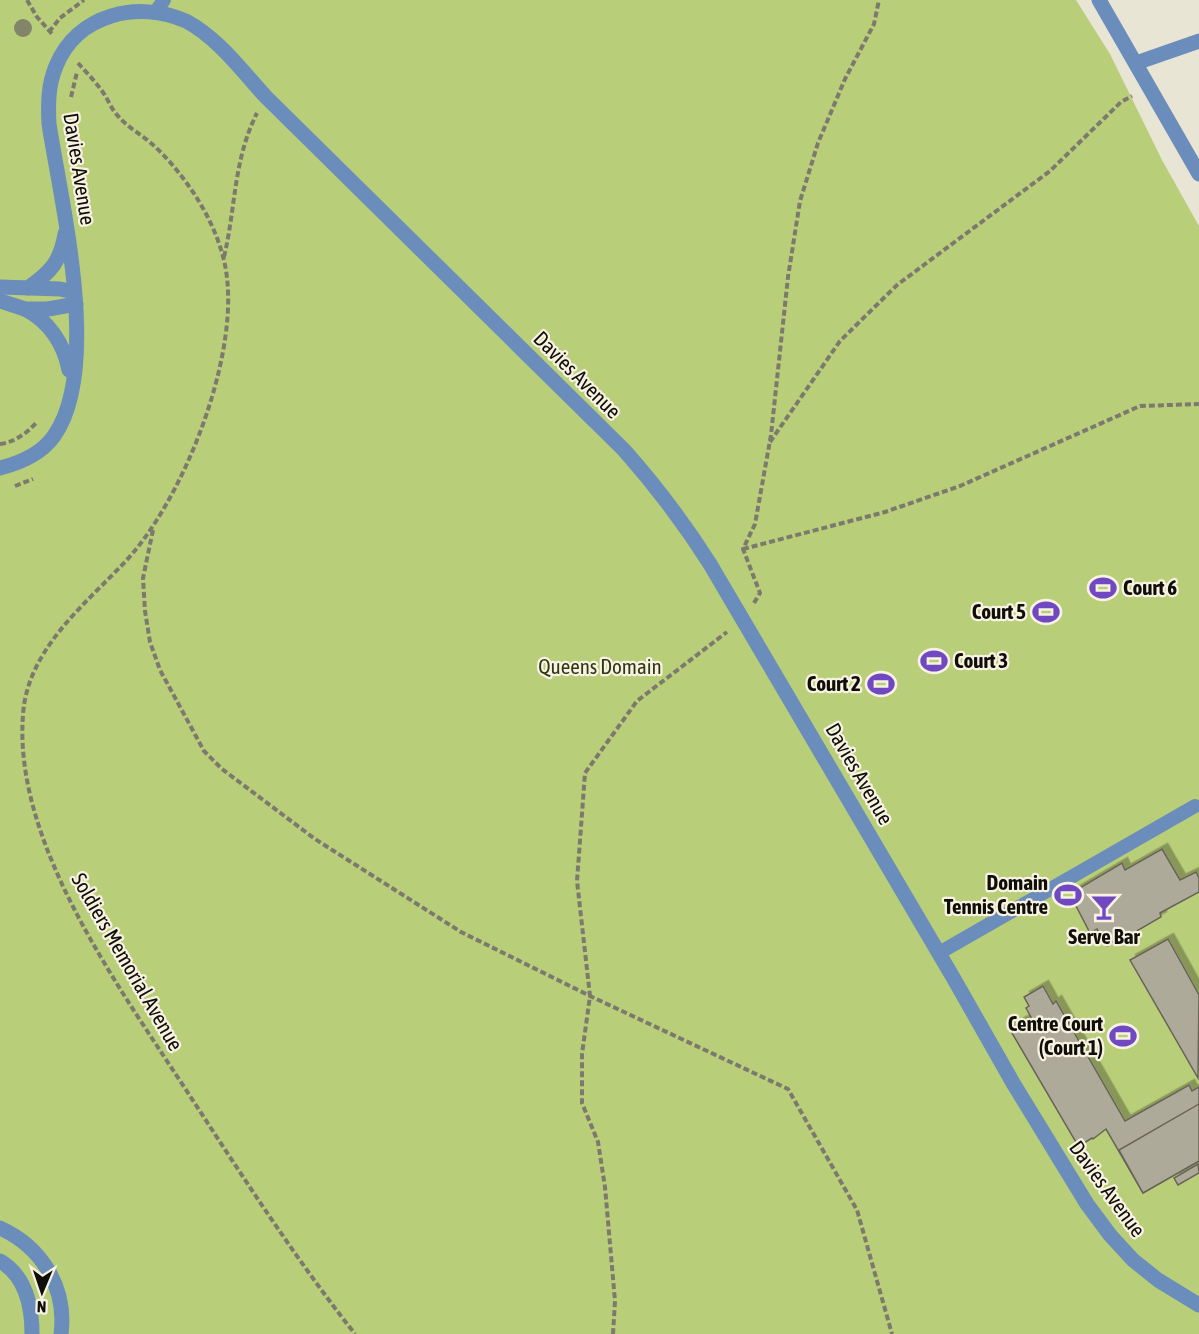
<svg xmlns="http://www.w3.org/2000/svg" width="1199" height="1334" font-family="'Asap Condensed',sans-serif">
<style>
.green{fill:#b9ce79}
.building{fill:#aeaa9a;stroke:#686456;stroke-width:1.5;filter:url(#shadow)}
.lines{fill:none;stroke-linecap:round;stroke-linejoin:round}
.path{stroke:#7c796e;stroke-width:4;stroke-dasharray:6 3;stroke-linecap:butt}
.service{stroke:#6b8dbb;stroke-width:14}
.minor{stroke:#6b8dbb;stroke-width:15}
.tertiary{stroke:#6b8dbb;stroke-width:15}
.tree{fill:#83856a}
.labels{text-anchor:middle;stroke-width:4.5;stroke-linejoin:round;paint-order:stroke}
.street-label{font-size:21px;fill:#0f0e08;stroke:#f7f2e2}
.poi-label{font-size:21px;font-weight:bold;fill:#0f0e08;stroke:#f7f2e2;text-anchor:end}
.park-label{font-size:21px;fill:#2f3712;stroke:#f7f2e2}
</style>
<defs>
<filter id="shadow"><feDropShadow dx="5.5" dy="-5.5" stdDeviation="0" flood-color="#0004"/></filter>
</defs>
<rect width="100%" height="100%" fill="#e9e5d5"/>
<path class="green" d="M0,0H1076L1110,54L1162,160L1199,226V1334H0Z"/>
<g class="building">
<path d="M1162,849L1180,880L1196,872L1199,878V892L1160,913L1161,917L1123,939L1119,938L1107,946L1097,929L1090,933L1074,902L1078,899L1073,892L1122,863L1125,870Z"/>
<path d="M1168,939L1199,995L1198,1078L1130,960Z"/>
<path d="M1043,986L1053,1004L1056,1001L1125,1121L1189,1085L1192,1091L1199,1087V1161L1143,1193L1106,1129L1093,1139L1092,1138L1084,1143L1081,1141L1077,1144L1009,1028L1031,1017L1026,1008L1029,1006L1024,997Z"/>
<path d="M1199,1104V1161L1143,1193L1119,1150Z"/>
<path d="M1198,1164L1199,1173L1178,1185L1174,1178Z"/>
</g>
<g class="lines">
<g class="path">
<path d="M27,0L37,17L53,35"/>
<path d="M49,32L60,18L84,0"/>
<path d="M78,63C86,72 95,81 102,91C108,99 111,109 118,116C127,127 141,134 152,144C168,158 183,177 195,195C211,220 224,249 227,278C237,363 182,503 123,564C82,607 27,651 23,715C13,845 122,991 190,1096C243,1177 295,1258 355,1334"/>
<path d="M71,97L77,72"/>
<path d="M224,257C236,207 233,161 257,113"/>
<path d="M770,442L840,341L897,285L1050,171L1121,102L1132,96"/>
<path d="M0,444C15,442 27,433 37,422"/>
<path d="M15,486L33,479"/>
<path d="M153,530L143,578L145,611L150,642L160,670L204,751L222,769L315,839L461,932L590,996L788,1089L857,1210L892,1334"/>
<path d="M743,549L885,512L960,486L1140,406L1199,404"/>
<path d="M754,603L760,593L743,549L755,524L771,435L788,277L800,201L818,143L845,79L874,24L879,0"/>
<path d="M613,1334L615,1301L605,1187L598,1142L582,1103V1054L590,996L577,881L585,773L637,701L727,632"/>
</g>
<g class="service">
<path d="M156,11L164,0"/>
<path d="M939,953L1195,806"/>
</g>
<g class="minor">
<path d="M1099,0L1199,174"/>
<path d="M1136,63L1199,41"/>
</g>
<g class="tertiary">
<path d="M0,287L60,289L74,292"/>
<path d="M28,288C51,272 60,262 65,234"/>
<path d="M0,301L25,309H48L76,304"/>
<path d="M25,309C49,321 64,344 69,370"/>
<path d="M0,468C20,463 42,453 54,436C102,368 61,202 49,124C48,104 48,85 56,66C77,14 138,0 186,21C218,38 242,71 266,97L624,450C656,486 684,523 710,564L954,979L1013,1083L1087,1204L1110,1235L1133,1260L1158,1280L1199,1305"/>
<path d="M0,1228C42,1247 67,1288 61,1334"/>
<path d="M0,1261C26,1276 32,1306 32,1334"/>
</g>
</g>
<circle class="tree" cx="23" cy="28" r="9"/>
<defs>
<symbol id="stadium-bare" viewBox="-9 -9 18 18"><path d="M0-5a6.5 5 0 1 0 0 10a6.5 5 0 1 0 0-10ZM-3.5-1.8h7v3.6h-7Z" fill="#7049c2" stroke="#f7f2e2" stroke-width="2.5" paint-order="stroke"/></symbol>
<symbol id="bar-bare" viewBox="-9 -9 18 18"><path d="M-6-5H6L.8 .8V4.5H3.5V6h-7V4.5H-.8V.8Z" fill="#7049c2" stroke="#f7f2e2" stroke-width="2.5" paint-order="stroke"/></symbol>
</defs>
<g fill-rule="evenodd">
<use href="#stadium-bare" x="1084" y="569" width="38" height="38"/>
<use href="#stadium-bare" x="1027" y="593" width="38" height="38"/>
<use href="#stadium-bare" x="915" y="642" width="38" height="38"/>
<use href="#stadium-bare" x="862" y="665" width="38" height="38"/>
<use href="#stadium-bare" x="1049" y="876" width="38" height="38"/>
<use href="#bar-bare" x="1085" y="888" width="38" height="38"/>
<use href="#stadium-bare" x="1104" y="1017" width="38" height="38"/>
</g>
<g class="labels">
<g class="street-label">
<text transform="translate(79 169) rotate(81)" y="7">Davies Avenue</text>
<text transform="translate(577 375) rotate(45)" y="7">Davies Avenue</text>
<text transform="translate(859 774) rotate(60)" y="7">Davies Avenue</text>
<text transform="translate(127 962) rotate(60)" y="7">Soldiers Memorial Avenue</text>
<text transform="translate(1107 1189) rotate(54)" y="7">Davies Avenue</text>
</g>
<g class="poi-label">
<text x="1123" y="595" text-anchor="start">Court 6</text>
<text x="1026" y="619">Court 5</text>
<text x="954" y="668" text-anchor="start">Court 3</text>
<text x="861" y="691">Court 2</text>
<text x="1048" y="890">Domain<tspan x="1048" dy="24">Tennis Centre</tspan></text>
<text x="1104" y="944" text-anchor="middle">Serve Bar</text>
<text x="1103" y="1031">Centre Court<tspan x="1103" dy="24">(Court 1)</tspan></text>
</g>
<g class="park-label">
<text x="600" y="674">Queens Domain</text>
</g>
</g>
<g transform="translate(42 1292) rotate(182)" stroke="#f7f2e2" stroke-width="4.5" paint-order="stroke">
<path d="M0-4.5L10 22L0 15L-10 22Z" fill="#0f0e08"/>
<text y="-9" font-size="16" font-weight="bold" text-anchor="middle" fill="#0f0e08">N</text>
</g>
</svg>
